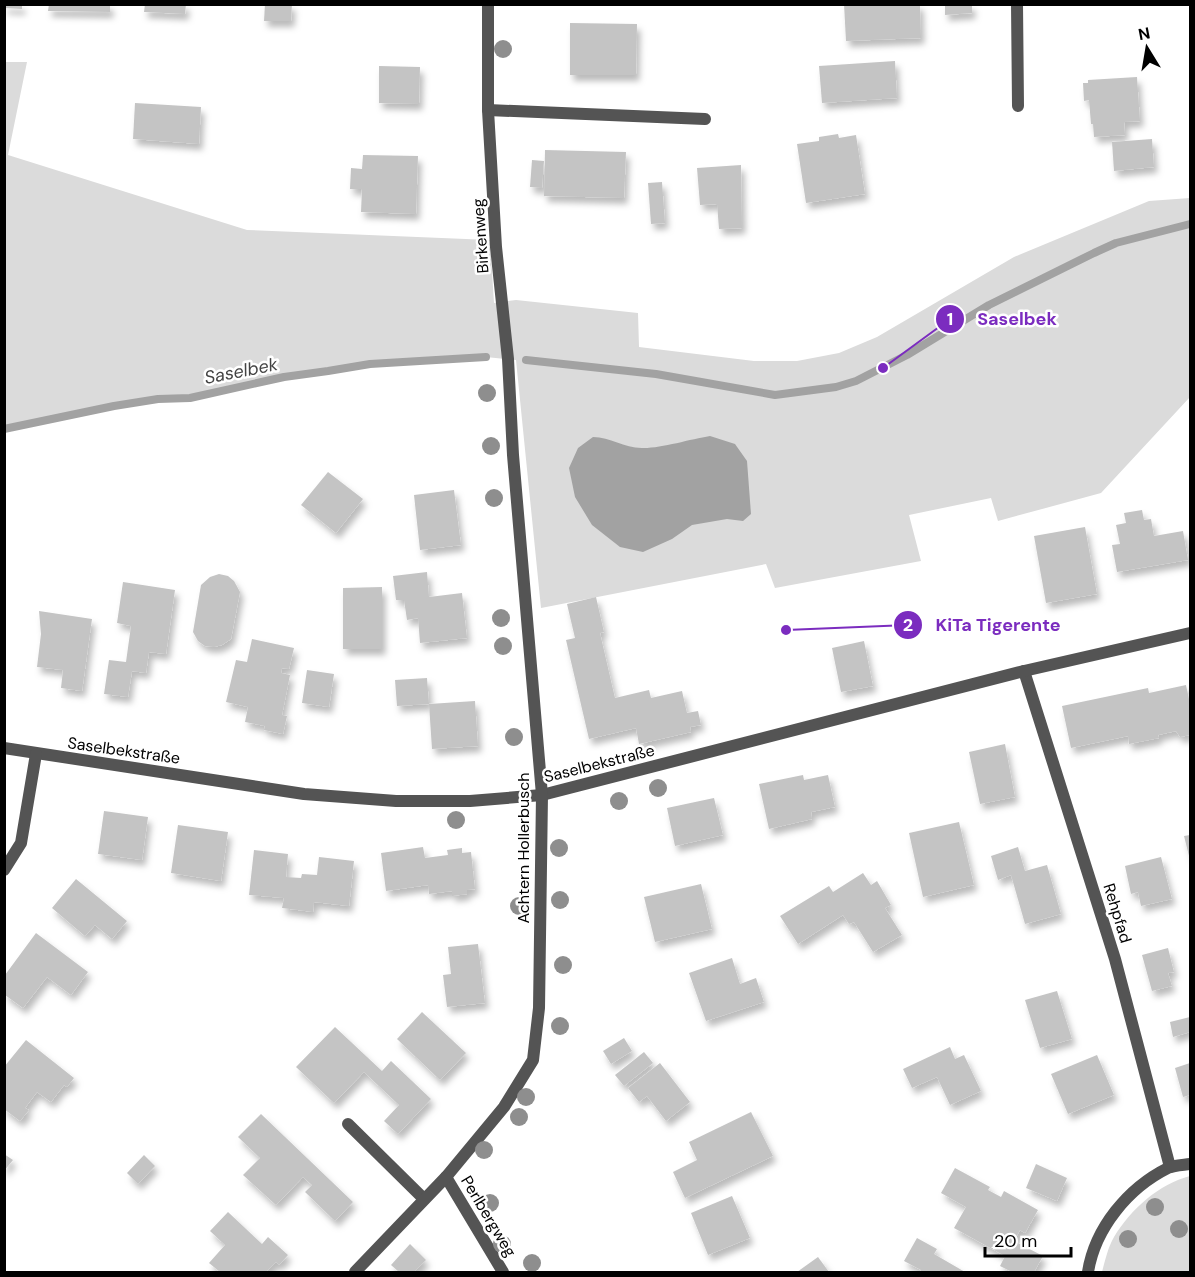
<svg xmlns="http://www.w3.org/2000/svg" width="1195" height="1277" font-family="'DM Sans',sans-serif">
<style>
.green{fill:#dbdbdb}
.water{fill:#a2a2a2}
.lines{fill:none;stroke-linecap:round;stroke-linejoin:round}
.stream{stroke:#a2a2a2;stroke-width:8}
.building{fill:#c4c4c4;filter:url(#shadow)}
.service{stroke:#545454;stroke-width:12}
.minor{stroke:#545454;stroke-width:12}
.tree{fill:#8e8e8e}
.labels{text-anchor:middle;stroke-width:5;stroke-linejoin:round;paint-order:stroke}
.street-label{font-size:16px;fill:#000;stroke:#fff}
.water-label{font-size:18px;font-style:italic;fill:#434343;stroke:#fff}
.leader{fill:none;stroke:#7b2cbf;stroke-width:2}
.callout-dot{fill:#7b2cbf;stroke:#fff;stroke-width:2}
.mark-label{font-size:18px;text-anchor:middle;font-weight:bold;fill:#fff}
.callout-label{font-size:18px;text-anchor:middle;font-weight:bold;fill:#7b2cbf;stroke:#fff;stroke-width:5;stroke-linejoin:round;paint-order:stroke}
</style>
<defs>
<filter id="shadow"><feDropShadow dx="3.5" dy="6" stdDeviation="3" flood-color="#0004"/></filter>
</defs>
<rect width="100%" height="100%" fill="#fff"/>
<g class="green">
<path d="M5,62H27L8,155L247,230L490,240L494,303L516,300L638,313L639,347L754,361H797L839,353L877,337L1014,257L1149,201L1190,198V397L1101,493L998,521L991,498L909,515L921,561L775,588L766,564L541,608L516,360L486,357L370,364L284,377L190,398L158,399L114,406L5,429Z"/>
<path d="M1190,1176V1272H1102C1105,1261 1108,1247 1114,1237C1131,1209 1159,1184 1190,1176Z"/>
</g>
<path class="water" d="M710,436L735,444L747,461L751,514L743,521L727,519L692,525L672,539L643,552L620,547L592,525L575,497L569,468L578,448L593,437C611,437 625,449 644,448C662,448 691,439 710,436Z"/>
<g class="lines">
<g class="stream">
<path d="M526,360L656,374L775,395L836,387L856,381L907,355L989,305L1094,253L1116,243L1190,224"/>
<path d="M4,429L114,406L158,399L190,398L284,377L328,371L370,364L486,357"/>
</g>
</g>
<g class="building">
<path d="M4,4H22V9L4,8Z"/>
<path d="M49,4H110V12L48,11Z"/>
<path d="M145,4H186L185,14L144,12Z"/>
<path d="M265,4H292L291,21H264Z"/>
<path d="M844,4H920L921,38L846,41Z"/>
<path d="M945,4H972V13L945,15Z"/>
<path d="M570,23L637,24L636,75H570Z"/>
<path d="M895,61L897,98L822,103L819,66Z"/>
<path d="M379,66L420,67L419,104L379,103Z"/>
<path d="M1137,77L1140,121L1124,122L1125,135L1094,137L1093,124H1091L1089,100L1084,101L1083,83H1088V80Z"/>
<path d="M135,103L201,107L199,144L133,139Z"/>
<path d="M838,134L839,138L856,135L865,194L806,203L797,144L819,141V137Z"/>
<path d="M1152,139L1154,167L1114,171L1112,142Z"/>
<path d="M545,150L626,152L624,198L544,196Z"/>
<path d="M363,155L418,156L416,214L361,212L362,189H350L351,168L362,169Z"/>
<path d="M532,160L544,161L542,188L530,187Z"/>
<path d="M741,165L742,228L719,229L717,204L700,205L697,168Z"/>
<path d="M662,182L665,223L651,224L648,183Z"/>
<path d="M328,472L363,499L336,533L301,505Z"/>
<path d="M454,490L461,545L420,550L414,495Z"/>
<path d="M1142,510L1144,520L1151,519L1154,536L1183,531L1188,560L1117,572L1112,545L1120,544L1116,525L1126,523L1124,513Z"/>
<path d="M1085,527L1097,594L1046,603L1034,536Z"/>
<path d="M427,572L429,597L462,593L467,638L420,643L418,618L407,620L404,600H396L393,576Z"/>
<path d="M219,574L228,576L234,581L240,592L231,639L222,645L214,647L205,646L198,641L193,632L201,585L210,577Z"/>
<path d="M123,582L175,590L166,654L149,652L146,673L132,671L128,697L104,694L109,660L126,662L131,626L117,623Z"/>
<path d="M382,587V649H343V588Z"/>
<path d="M596,597L604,632L600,633L615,698L649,690L651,698L682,691L687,713L698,711L701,725L690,727L691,732L639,744L636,728L589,739L566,640L575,638L567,604Z"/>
<path d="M39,611L92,619L82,691L61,688L63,670L37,667L41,634Z"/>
<path d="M252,639L294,648L289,669L282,668L281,673L290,675L282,715L287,716L283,734L264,730L265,726L245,722L248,707L226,702L236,660L247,662Z"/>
<path d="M864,641L873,686L841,692L832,648Z"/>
<path d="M307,670L334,674L329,707L302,703Z"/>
<path d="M427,678L429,704L475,701L478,746L432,749L429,704L397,706L395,680Z"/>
<path d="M1186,685L1190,704V735L1180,737L1176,731L1158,735L1159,738L1129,744L1128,736L1071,748L1062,706L1148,688L1149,693Z"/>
<path d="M1005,744L1015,797L980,804L969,752Z"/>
<path d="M803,775L804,780L828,775L835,807L811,812L812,819L769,829L759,784Z"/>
<path d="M714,798L723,835L675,846L667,808Z"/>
<path d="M104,811L148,817L142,860L98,854Z"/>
<path d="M959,822L974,885L923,897L909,833Z"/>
<path d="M178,825L228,832L221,881L171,873Z"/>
<path d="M1190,835V860L1184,836Z"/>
<path d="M423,847L425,858L448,855L447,850L462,848V853L471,852L475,889L467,890V894L452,896V891L429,894L428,885L386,891L381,853Z"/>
<path d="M1018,847L1025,871L1047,865L1061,914L1025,924L1011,875L998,880L991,856Z"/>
<path d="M254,850L288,854L286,877L301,878L302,874L317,875L319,857L354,861L349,906L314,902L313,912L298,910L282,908L284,898L249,895Z"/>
<path d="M1161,857L1172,899L1141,906L1138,892L1131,894L1125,866Z"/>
<path d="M863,873L871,885L877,881L891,905L885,908L902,935L873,952L854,922L849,924L843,915L798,944L780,916L829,886L833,892Z"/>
<path d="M76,879L127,921L112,939L95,925L85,936L52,908Z"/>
<path d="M701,884L712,929L655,942L644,897Z"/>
<path d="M36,933L88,972L71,995L47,977L23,1008L5,995V975Z"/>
<path d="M478,944L485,1003L447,1007L443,975L451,974L448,947Z"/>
<path d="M1168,948L1174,972L1168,973L1172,986L1152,991L1142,955Z"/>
<path d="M732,958L740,984L756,978L764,1002L706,1021L689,973Z"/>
<path d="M1057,991L1072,1039L1040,1048L1025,1000Z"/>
<path d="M422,1012L466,1053L440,1080L397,1039Z"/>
<path d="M1190,1017V1032L1173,1037L1170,1022Z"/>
<path d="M335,1027L382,1071L391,1061L431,1099L398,1134L384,1121L399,1105L364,1072L334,1103L296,1067Z"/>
<path d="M624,1038L632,1051L611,1064L603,1051Z"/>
<path d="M26,1040L74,1078L67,1087L64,1085L51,1102L37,1092L25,1108L29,1110L20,1121L4,1109V1067Z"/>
<path d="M950,1047L955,1059L964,1055L981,1091L950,1105L937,1077L912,1088L903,1069Z"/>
<path d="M644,1052L653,1063L624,1086L615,1075Z"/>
<path d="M1097,1055L1114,1095L1068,1114L1051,1074Z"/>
<path d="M660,1063L690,1102L666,1121L647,1096L639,1102L628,1088Z"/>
<path d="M1190,1063V1095L1183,1097L1175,1068Z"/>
<path d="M751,1112L773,1156L685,1198L673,1172L697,1160L689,1142Z"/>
<path d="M261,1114L353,1202L335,1221L305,1192L312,1185L303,1177L276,1205L243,1175L260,1158L238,1137Z"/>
<path d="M4,1154L13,1160L4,1171Z"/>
<path d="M144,1155L155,1166L138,1184L127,1173Z"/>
<path d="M1036,1164L1067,1178L1057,1201L1026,1188Z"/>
<path d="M955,1168L990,1187L988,1190L1001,1197L1004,1191L1038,1210L1025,1233L1020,1230L1014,1241L1043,1256L1034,1272H1012L1000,1266L1005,1256L954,1228L966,1207L941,1193Z"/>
<path d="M732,1196L750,1238L708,1255L691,1213Z"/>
<path d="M228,1212L262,1244L268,1237L288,1255L279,1265L276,1262L266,1272H220L209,1263L225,1245L210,1231Z"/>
<path d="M917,1238L937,1249L934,1254L965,1272H920L921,1270L904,1261Z"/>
<path d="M410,1244L426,1260L414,1272H399L391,1265Z"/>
<path d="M818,1257L829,1272H797Z"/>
</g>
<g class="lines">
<path class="service" d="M348,1124L424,1199"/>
<g class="minor">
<path d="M1017,4L1018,106"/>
<path d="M488,110L705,119"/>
<path d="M1024,671L1115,959L1170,1167"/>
<path d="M4,748L304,794L396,801H470L542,795L1024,671L1190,633"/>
<path d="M4,870L21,843L36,754"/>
<path d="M446,1177L503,1272"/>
<path d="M355,1272L446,1177L504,1107L533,1060L539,1008L542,795L513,455L508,359L496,247L488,110V4"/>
<path d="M1088,1272C1095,1228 1128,1188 1168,1168C1174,1165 1183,1165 1190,1164"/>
</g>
</g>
<g class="tree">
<circle cx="503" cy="49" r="9"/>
<circle cx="487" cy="393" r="9"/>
<circle cx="491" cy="446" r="9"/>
<circle cx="494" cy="498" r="9"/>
<circle cx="501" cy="618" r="9"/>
<circle cx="503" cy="646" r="9"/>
<circle cx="514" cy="737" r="9"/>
<circle cx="658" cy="788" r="9"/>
<circle cx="619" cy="801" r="9"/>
<circle cx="456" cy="820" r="9"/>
<circle cx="559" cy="848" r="9"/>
<circle cx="560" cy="900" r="9"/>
<circle cx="519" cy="906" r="9"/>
<circle cx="563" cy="965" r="9"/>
<circle cx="560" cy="1026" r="9"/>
<circle cx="526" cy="1097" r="9"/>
<circle cx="519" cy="1117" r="9"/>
<circle cx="484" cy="1150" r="9"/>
<circle cx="490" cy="1203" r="9"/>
<circle cx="1155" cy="1207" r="9"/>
<circle cx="1179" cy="1229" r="9"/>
<circle cx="1128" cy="1239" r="9"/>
<circle cx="502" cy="1244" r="9"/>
<circle cx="532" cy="1263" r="9"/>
</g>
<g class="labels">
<g class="street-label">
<text transform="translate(480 236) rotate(-94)" y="6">Birkenweg</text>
<text transform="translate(124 750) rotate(8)" y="6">Saselbekstraße</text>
<text transform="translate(599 763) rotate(-14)" y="6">Saselbekstraße</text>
<text transform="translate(523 848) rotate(-90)" y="6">Achtern Hollerbusch</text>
<text transform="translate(1118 913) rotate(73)" y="6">Rehpfad</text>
<text transform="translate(489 1216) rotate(59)" y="6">Perlbergweg</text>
</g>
<g class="water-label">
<text transform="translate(241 371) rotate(-11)" y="6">Saselbek</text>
</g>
</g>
<path class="leader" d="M883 368L950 319M786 630L908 625"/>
<g class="callout-dot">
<circle cx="883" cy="368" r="6"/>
<circle cx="786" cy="630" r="6"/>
<circle cx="950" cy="319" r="15"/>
<circle cx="908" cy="625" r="15"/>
</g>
<g class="mark-label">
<text x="950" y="325">1</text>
<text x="908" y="631">2</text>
</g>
<g class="callout-label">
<text x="1017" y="325">Saselbek</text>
<text x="998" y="631">KiTa Tigerente</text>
</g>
<rect width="1195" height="1277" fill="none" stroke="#000000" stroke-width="12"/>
<g transform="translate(1147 48) rotate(349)" stroke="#ffffff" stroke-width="4.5" paint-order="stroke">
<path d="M0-4.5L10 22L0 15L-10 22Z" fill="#000000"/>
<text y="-9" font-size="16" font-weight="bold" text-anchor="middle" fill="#000000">N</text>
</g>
<path d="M985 1247v9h86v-9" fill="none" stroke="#000000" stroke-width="3"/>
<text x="994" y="1247" font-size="18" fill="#000000" stroke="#ffffff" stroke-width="4.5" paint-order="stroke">20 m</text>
</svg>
